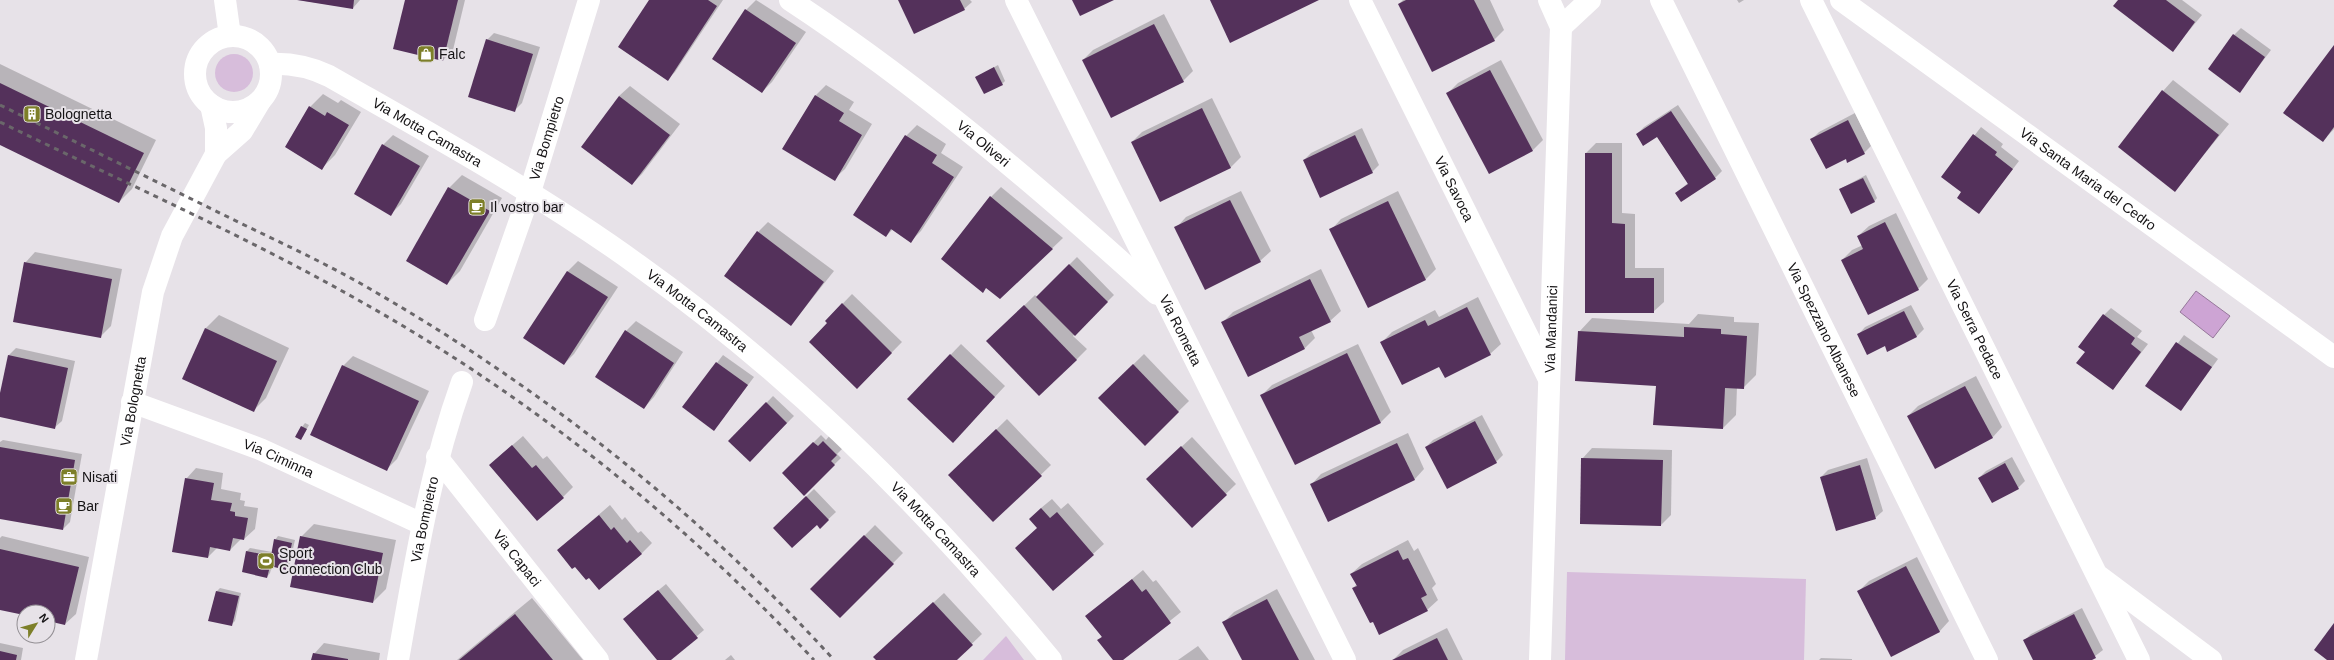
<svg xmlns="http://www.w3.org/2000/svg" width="2334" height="660" font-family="Helvetica,sans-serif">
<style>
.grass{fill:#d7bddb}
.water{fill:#cda4d4;stroke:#96789b}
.shadow{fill:#0003}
.building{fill:#54315b}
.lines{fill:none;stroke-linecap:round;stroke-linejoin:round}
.street{stroke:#fff;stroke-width:22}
.rail{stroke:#6a676a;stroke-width:3;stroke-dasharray:5 5;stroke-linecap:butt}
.labels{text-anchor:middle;stroke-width:4;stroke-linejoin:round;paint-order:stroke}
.poi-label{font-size:14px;fill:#151315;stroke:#e7e2e8;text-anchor:start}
.street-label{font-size:14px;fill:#151315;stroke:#e7e2e8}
</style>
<rect width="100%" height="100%" fill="#e7e2e8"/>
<g class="grass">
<circle cx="234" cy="73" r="19"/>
<path d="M1567,572L1806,579L1804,660H1565Z"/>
<path d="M1006,636L1024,660H983Z"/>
</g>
<path class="water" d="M2196,291L2230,316L2213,338L2180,312Z"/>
<g class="shadow">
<path d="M298,0H360L353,8Z"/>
<path d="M406,0H465L453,50L443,60Z"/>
<path d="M650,0H723L675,72L668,79Z"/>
<path d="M756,0L806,32L772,82L762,92L713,59L746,10Z"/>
<path d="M899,0H970L972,2L964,9Z"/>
<path d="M1403,0H1490L1504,30L1494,40L1399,4Z"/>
<path d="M1737,0H1744L1739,3Z"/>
<path d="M2119,0H2182L2202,15L2173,50Z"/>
<path d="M1164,14L1193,71L1183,81L1083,60L1093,50Z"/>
<path d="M2241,28L2271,50L2240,91L2234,35Z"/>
<path d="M494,33L540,47L522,103L515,110L487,40Z"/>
<path d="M2334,46V129L2323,141Z"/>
<path d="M1501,60L1543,140L1533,150L1447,94L1458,83Z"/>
<path d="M0,64L156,140L132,189L119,202L0,144Z"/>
<path d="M998,65L1005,81L1002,84L977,77Z"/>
<path d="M2173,80L2229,124L2175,190L2163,91Z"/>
<path d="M826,85L854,102L849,110L872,124L845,169L834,179L816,95Z"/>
<path d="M630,86L680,124L642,174L632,184L619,96Z"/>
<path d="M323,94L338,103L341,100L361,112L335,155L322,168L310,107Z"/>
<path d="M1212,98L1241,157L1230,168L1132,142L1142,132Z"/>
<path d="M1678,105L1722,171L1715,178L1676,193L1688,183L1657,136L1637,134L1644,127Z"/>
<path d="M1855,113L1871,146L1864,153L1812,139L1819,132Z"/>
<path d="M917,125L946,144L941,153L963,167L921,231L911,241L893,229L886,236L855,215L906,136Z"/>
<path d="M1981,127L2003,144L2001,147L2019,161L1979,213L1963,192L1943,176Z"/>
<path d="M1362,128L1379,165L1372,172L1304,160L1311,153Z"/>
<path d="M393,135L429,156L401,204L391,214L383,145Z"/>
<path d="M1596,143H1622V213L1635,214V268H1664V302L1653,312H1586V153Z"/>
<path d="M462,175L502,198L460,271L447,284L449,188Z"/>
<path d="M1866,175L1877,198L1874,202L1840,189Z"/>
<path d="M1001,187L1063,238L1000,298L991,197Z"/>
<path d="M1241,191L1271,251L1260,261L1176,228L1186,217Z"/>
<path d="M1398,191L1436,269L1426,279L1368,307L1331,230L1341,219Z"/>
<path d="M1896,213L1928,279L1918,289L1842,260L1852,250L1863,245L1858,236L1869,226Z"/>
<path d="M768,222L834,271L791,325L758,232Z"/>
<path d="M35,252L122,269L111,326L101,336L25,263Z"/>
<path d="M1077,257L1114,295L1073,336L1087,349L1076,360L998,331L1035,295L1037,297Z"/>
<path d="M578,261L618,287L574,354L564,364L524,338L568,271Z"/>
<path d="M1321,269L1341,311L1330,321L1311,330L1315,338L1305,348L1223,322L1233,312Z"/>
<path d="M852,294L902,342L857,388L826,321Z"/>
<path d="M1478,297L1501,344L1490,354L1440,366L1382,342L1392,332L1435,310L1439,317Z"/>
<path d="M1911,305L1924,329L1917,336L1888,351L1885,345L1858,335L1865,327Z"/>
<path d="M2111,308L2142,331L2137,337L2148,344L2113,389L2086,352L2104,315Z"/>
<path d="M1698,314L1734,317V322L1759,323L1756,375L1743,388L1737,387L1736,415L1723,428L1579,332L1592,318L1689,324Z"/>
<path d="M219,315L289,348L266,398L253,411L183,379L206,328Z"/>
<path d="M636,321L683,352L654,397L644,408L626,331Z"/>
<path d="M2184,335L2218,359L2181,410L2147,385Z"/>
<path d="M961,344L1005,386L963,431L908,399Z"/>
<path d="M1358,344L1391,412L1381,422L1262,395L1272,385Z"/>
<path d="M16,348L75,361L62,421L54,428L0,416V398L9,355Z"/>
<path d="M1144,354L1189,401L1145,444L1099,398Z"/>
<path d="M723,355L754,377L714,430L683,407Z"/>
<path d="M353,356L429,391L397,459L387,469L343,366Z"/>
<path d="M1976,376L2002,427L1992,438L1908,416L1918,406Z"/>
<path d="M773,396L794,416L750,461L730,441Z"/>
<path d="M1482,415L1503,455L1496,462L1426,447L1433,440Z"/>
<path d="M1007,419L1051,465L993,521L960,465Z"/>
<path d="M305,423L309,425L301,439L302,427Z"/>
<path d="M1408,433L1424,469L1414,480L1311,485L1321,474Z"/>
<path d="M821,435L826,440L830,435L843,448L837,454L841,458L804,494L783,473Z"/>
<path d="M523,436L543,459L547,456L573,487L563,497L501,455Z"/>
<path d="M1192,437L1236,484L1193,526L1158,469Z"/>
<path d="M3,440L82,454L70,522L63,529L0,518V442Z"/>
<path d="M1592,448L1672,450L1671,515L1661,525L1581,523L1582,459Z"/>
<path d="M2012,457L2025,481L2018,488L1979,478L1986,471Z"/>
<path d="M1867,458L1883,511L1875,518L1821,477L1828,470Z"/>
<path d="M196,468L223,473L221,489L241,493L240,500L245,501L244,506L258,508L255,529L244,539H241L230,550L218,547L208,557L186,479Z"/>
<path d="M814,489L836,512L820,527L817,523L774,528Z"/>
<path d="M1052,499L1061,509L1068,503L1104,544L1053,590L1038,527L1041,508Z"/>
<path d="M610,505L622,520L625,517L638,533L641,531L652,543L641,554L589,576L558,550Z"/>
<path d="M314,524L396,540L386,589L373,602L301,537Z"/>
<path d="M875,525L903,553L840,617L812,589Z"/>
<path d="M2,536L89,557L76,614L65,624L48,620V612H24V614L0,609V538Z"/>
<path d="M278,536L295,540L289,566L286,569L272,566L270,573L267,577L243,571L247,551L250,548L272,552L275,540Z"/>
<path d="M1408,540L1414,551L1418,548L1436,584L1432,588L1438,600L1427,610L1373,620L1353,588L1357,584L1351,574L1362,564Z"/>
<path d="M1917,557L1949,621L1939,632L1859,591L1869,581Z"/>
<path d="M1143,570L1153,582L1156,580L1181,612L1121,660H1114L1099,640L1102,636L1087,616Z"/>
<path d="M666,584L704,630L669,660H658L632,612Z"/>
<path d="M220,588L241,593L235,621L231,625L217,591Z"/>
<path d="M1277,589L1315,660H1243L1224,622L1234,612Z"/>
<path d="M944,593L982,634L955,660H877L885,647Z"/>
<path d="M532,598L583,660H457Z"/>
<path d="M2082,608L2103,650L2090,660H2034L2024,641L2031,634Z"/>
<path d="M1447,628L1463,660H1393L1403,650Z"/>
<path d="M0,643L23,648L21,660H0Z"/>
<path d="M324,643L380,653L379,660H312L314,654Z"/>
<path d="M1198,646L1209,660H1178Z"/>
<path d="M731,655L735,660H725Z"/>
<path d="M1821,658L1852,659V660H1819Z"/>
</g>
<g class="building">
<path d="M297,0H354L353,9Z"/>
<path d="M405,0H458L443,61L393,49Z"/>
<path d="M649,0H708L717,6L668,81L618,47Z"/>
<path d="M898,0H960L965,10L914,34Z"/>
<path d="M1072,0H1114L1080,16Z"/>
<path d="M1210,0H1319L1230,43Z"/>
<path d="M1406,0H1474L1495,41L1432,72L1398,4Z"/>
<path d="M2118,0H2166L2195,22L2173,52L2113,6Z"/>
<path d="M745,9L796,43L762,93L712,59Z"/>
<path d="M1154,24L1184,82L1111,118L1082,60Z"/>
<path d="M2233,34L2265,57L2240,93L2208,69Z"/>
<path d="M486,39L533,54L515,112L468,97Z"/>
<path d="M2334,45V127L2323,142L2283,113Z"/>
<path d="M994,67L1003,85L984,94L975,77Z"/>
<path d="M1490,70L1533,151L1489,174L1446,93Z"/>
<path d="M0,83L144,153L119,203L0,145Z"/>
<path d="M2162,90L2219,135L2175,192L2118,147Z"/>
<path d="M815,95L844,113L839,121L862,135L835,181L782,149Z"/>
<path d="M619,96L670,135L632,185L581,147Z"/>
<path d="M309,106L325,116L327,112L349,125L322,170L285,147Z"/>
<path d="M1202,108L1231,168L1160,202L1131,142Z"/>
<path d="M1671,111L1716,179L1681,202L1675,193L1688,184L1657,137L1643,146L1636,134Z"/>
<path d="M1848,120L1865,154L1847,163L1846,159L1826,169L1810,139Z"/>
<path d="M1973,134L1997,152L1995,155L2013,169L1979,214L1957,198L1961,192L1941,177Z"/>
<path d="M905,135L937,155L932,163L954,177L911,243L891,229L886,237L853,215Z"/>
<path d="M1355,135L1373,173L1320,198L1303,160Z"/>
<path d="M382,144L420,166L391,216L354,194Z"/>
<path d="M1585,153H1612V223L1625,224V278H1654V313H1585Z"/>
<path d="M1863,178L1875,202L1851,214L1839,189Z"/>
<path d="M448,187L490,211L447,285L406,261Z"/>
<path d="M990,196L1053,249L1000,299L986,288L983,293L941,259Z"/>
<path d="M1230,200L1261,262L1205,290L1174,227Z"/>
<path d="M1388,201L1426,280L1368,308L1329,229Z"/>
<path d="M1885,222L1919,290L1868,315L1841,260L1863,249L1857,236Z"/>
<path d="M757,231L824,282L791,326L724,276Z"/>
<path d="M24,262L112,279L101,338L13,322Z"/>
<path d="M1069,264L1108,302L1075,336L1036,297Z"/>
<path d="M567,271L608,297L564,365L523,338Z"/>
<path d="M1310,279L1331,322L1299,337L1305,349L1248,377L1221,322Z"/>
<path d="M842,303L892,353L857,389L809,342L827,323L825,321Z"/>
<path d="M1024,305L1077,360L1039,396L986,341Z"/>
<path d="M1467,307L1491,355L1445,378L1439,367L1402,385L1380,342L1425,320L1428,326Z"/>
<path d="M1904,311L1917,337L1887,352L1885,346L1867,355L1857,334Z"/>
<path d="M2103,314L2135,338L2131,344L2141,352L2113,390L2076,363L2085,352L2078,347Z"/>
<path d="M1684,327L1721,329V334L1747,336L1744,389L1725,388L1723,429L1653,425L1656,386L1575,381L1578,331L1684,337Z"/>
<path d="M205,328L277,361L254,412L182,379Z"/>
<path d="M625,330L674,363L644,409L595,377Z"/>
<path d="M2176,342L2212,367L2181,411L2145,386Z"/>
<path d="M1347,353L1381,423L1295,465L1260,395Z"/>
<path d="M950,354L995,397L953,443L907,399Z"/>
<path d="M8,355L68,368L55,429L0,417V393Z"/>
<path d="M716,362L748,385L714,431L682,407Z"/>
<path d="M1133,364L1179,412L1145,446L1098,398Z"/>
<path d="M342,365L419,401L387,471L310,435Z"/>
<path d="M1965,386L1993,438L1935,469L1907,416Z"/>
<path d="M766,402L787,423L750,462L728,441Z"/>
<path d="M1475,421L1497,463L1447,489L1425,447Z"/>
<path d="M301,426L307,429L301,440L295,437Z"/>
<path d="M996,429L1042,476L993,522L948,475Z"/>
<path d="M823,441L837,455L831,461L835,465L804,496L782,473L813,442L818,446Z"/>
<path d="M1397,443L1415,480L1328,522L1310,484Z"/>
<path d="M512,445L532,468L536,465L564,498L537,521L489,465Z"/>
<path d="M1181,446L1227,495L1192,528L1146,479Z"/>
<path d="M0,447L75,460L63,530L0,519Z"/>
<path d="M1581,458L1663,460L1661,526L1580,524Z"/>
<path d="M2005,463L2019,489L1992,503L1978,478Z"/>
<path d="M1860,465L1876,519L1836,531L1820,477Z"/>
<path d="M185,478L214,483L211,500L232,503L230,511L235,512V516L248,518L244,540L233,538L230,551L210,547L208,558L172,552Z"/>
<path d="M806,496L829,520L820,529L817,525L792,548L773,528Z"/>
<path d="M1041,508L1050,518L1057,512L1094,555L1053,591L1015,548L1037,528L1029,519Z"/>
<path d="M599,515L611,530L614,527L627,543L630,540L642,554L599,590L589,578L586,580L575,567L572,569L557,550Z"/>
<path d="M864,535L894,564L840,618L810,589Z"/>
<path d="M300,536L383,553L373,603L290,587Z"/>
<path d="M274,539L292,543L286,570L270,566L267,578L242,572L246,551L271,556Z"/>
<path d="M0,549L79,567L65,625L48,621V612H24V615L0,610Z"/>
<path d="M1398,550L1403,560L1408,558L1427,595L1421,598L1428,611L1379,635L1373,622L1370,623L1352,588L1357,586L1350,574Z"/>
<path d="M1906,566L1940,632L1891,657L1857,591Z"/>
<path d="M1132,579L1142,592L1146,589L1171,623L1123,660H1113L1097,640L1102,637L1085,616Z"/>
<path d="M658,590L698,638L671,660H657L623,619Z"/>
<path d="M216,591L239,596L232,626L208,621Z"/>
<path d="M1267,599L1299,660H1242L1222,622Z"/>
<path d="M933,602L973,645L957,660H876L873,657Z"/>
<path d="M515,614L553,660H459Z"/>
<path d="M2074,614L2096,658L2092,660H2033L2023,640Z"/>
<path d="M2334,623V660H2327L2314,650Z"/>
<path d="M1437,638L1448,660H1392Z"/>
<path d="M0,651L17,655L16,660H0Z"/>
<path d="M313,653L348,659V660H311Z"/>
</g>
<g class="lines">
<g class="street">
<path d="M225,0L230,36"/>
<path id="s1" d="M790,0C921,86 1041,189 1157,294"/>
<path id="s2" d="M1016,0L1345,660"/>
<path id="s3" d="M1360,0L1548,377"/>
<path id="s4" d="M1661,0L1987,660"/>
<path id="s5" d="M1811,0L2139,660"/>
<path id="s6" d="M1841,0L2334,357"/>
<path d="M1561,27L1590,0"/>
<circle cx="233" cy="74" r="38"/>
<path id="s7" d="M270,64C292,63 310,67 329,76C434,136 540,194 638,265C793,376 930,512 1051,660"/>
<path d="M211,105L216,128V154L242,131L260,101"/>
<path id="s8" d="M485,320L530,192L589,0"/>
<path id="s9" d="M132,402L260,449L422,524"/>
<path id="s10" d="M437,457L598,660"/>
<path d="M2100,577L2211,660"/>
<path id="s11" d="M86,660L153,292L172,236L216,154"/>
<path id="s12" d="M398,660C415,564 429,474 462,382"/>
<path id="s13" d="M1540,660L1561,27L1549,0"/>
</g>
<g class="rail">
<path d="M0,105C78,143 155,181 232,219C281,243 330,265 377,293C546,391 702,515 834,660"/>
<path d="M0,122C123,182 248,237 367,305C533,399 684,521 814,660"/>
</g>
</g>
<defs>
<symbol id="shop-square" viewBox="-11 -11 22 22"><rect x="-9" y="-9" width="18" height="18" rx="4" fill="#7d7f29" stroke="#e7e2e8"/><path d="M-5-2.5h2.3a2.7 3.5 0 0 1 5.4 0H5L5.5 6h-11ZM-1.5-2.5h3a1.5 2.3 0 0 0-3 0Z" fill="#fff"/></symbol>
<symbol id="building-square" viewBox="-11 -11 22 22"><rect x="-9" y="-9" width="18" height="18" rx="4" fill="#7d7f29" stroke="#e7e2e8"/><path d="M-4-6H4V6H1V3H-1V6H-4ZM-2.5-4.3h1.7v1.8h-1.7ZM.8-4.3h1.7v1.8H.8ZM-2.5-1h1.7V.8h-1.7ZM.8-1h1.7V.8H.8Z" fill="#fff"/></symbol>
<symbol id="cafe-square" viewBox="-11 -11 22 22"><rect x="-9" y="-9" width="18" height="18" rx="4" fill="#7d7f29" stroke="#e7e2e8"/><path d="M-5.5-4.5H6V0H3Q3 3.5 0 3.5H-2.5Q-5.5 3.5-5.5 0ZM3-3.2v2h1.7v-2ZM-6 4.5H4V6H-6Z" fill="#fff"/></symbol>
<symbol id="office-square" viewBox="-11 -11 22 22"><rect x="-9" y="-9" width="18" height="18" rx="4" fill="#7d7f29" stroke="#e7e2e8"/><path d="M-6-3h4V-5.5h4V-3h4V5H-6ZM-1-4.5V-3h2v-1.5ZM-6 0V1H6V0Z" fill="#fff"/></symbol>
<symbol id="stadium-square" viewBox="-11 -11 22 22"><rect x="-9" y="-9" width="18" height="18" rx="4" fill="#7d7f29" stroke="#e7e2e8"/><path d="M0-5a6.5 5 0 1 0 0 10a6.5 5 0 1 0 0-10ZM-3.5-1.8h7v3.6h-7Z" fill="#fff"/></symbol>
</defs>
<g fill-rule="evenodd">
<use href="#shop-square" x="416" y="44" width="20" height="20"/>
<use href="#building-square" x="22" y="104" width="20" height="20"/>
<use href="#cafe-square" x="467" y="197" width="20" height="20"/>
<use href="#office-square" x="59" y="467" width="20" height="20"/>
<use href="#cafe-square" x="54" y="496" width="20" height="20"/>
<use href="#stadium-square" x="256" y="551" width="20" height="20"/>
</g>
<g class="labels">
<g class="poi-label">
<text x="439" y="59">Falc</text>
<text x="45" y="119">Bolognetta</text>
<text x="490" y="212">Il vostro bar</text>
<text x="82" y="482">Nisati</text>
<text x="77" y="511">Bar</text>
<text x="279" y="558">Sport<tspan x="279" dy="16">Connection Club</tspan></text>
</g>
<g class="street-label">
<text dy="5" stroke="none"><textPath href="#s7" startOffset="174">Via Motta Camastra</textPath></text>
<text dy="5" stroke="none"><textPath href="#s8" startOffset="192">Via Bompietro</textPath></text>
<text dy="5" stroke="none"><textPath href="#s1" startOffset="241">Via Oliveri</textPath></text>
<text dy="5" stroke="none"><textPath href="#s6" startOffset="305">Via Santa Maria del Cedro</textPath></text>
<text dy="5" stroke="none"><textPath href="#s3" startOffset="211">Via Savoca</textPath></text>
<text dy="5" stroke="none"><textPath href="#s7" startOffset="498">Via Motta Camastra</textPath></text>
<text dy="5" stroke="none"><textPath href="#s13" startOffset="331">Via Mandanici</textPath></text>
<text dy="5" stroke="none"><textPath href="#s2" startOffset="369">Via Rometta</textPath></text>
<text dy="5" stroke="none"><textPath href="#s4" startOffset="368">Via Spezzano Albanese</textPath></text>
<text dy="5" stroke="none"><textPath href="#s5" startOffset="368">Via Serra Pedace</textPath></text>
<text dy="5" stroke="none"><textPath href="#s11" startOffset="263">Via Bolognetta</textPath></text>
<text dy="5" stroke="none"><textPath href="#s9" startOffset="157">Via Ciminna</textPath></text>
<text dy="5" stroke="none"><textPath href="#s12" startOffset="143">Via Bompietro</textPath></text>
<text dy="5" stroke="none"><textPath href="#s7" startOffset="822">Via Motta Camastra</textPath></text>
<text dy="5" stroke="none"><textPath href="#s10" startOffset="129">Via Capaci</textPath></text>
</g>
</g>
<g transform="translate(36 624) rotate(53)"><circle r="19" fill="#e7e2e8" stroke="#938f94"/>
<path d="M0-3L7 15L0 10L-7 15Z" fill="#7d7f29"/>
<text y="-6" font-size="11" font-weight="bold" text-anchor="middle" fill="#151315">N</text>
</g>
</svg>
